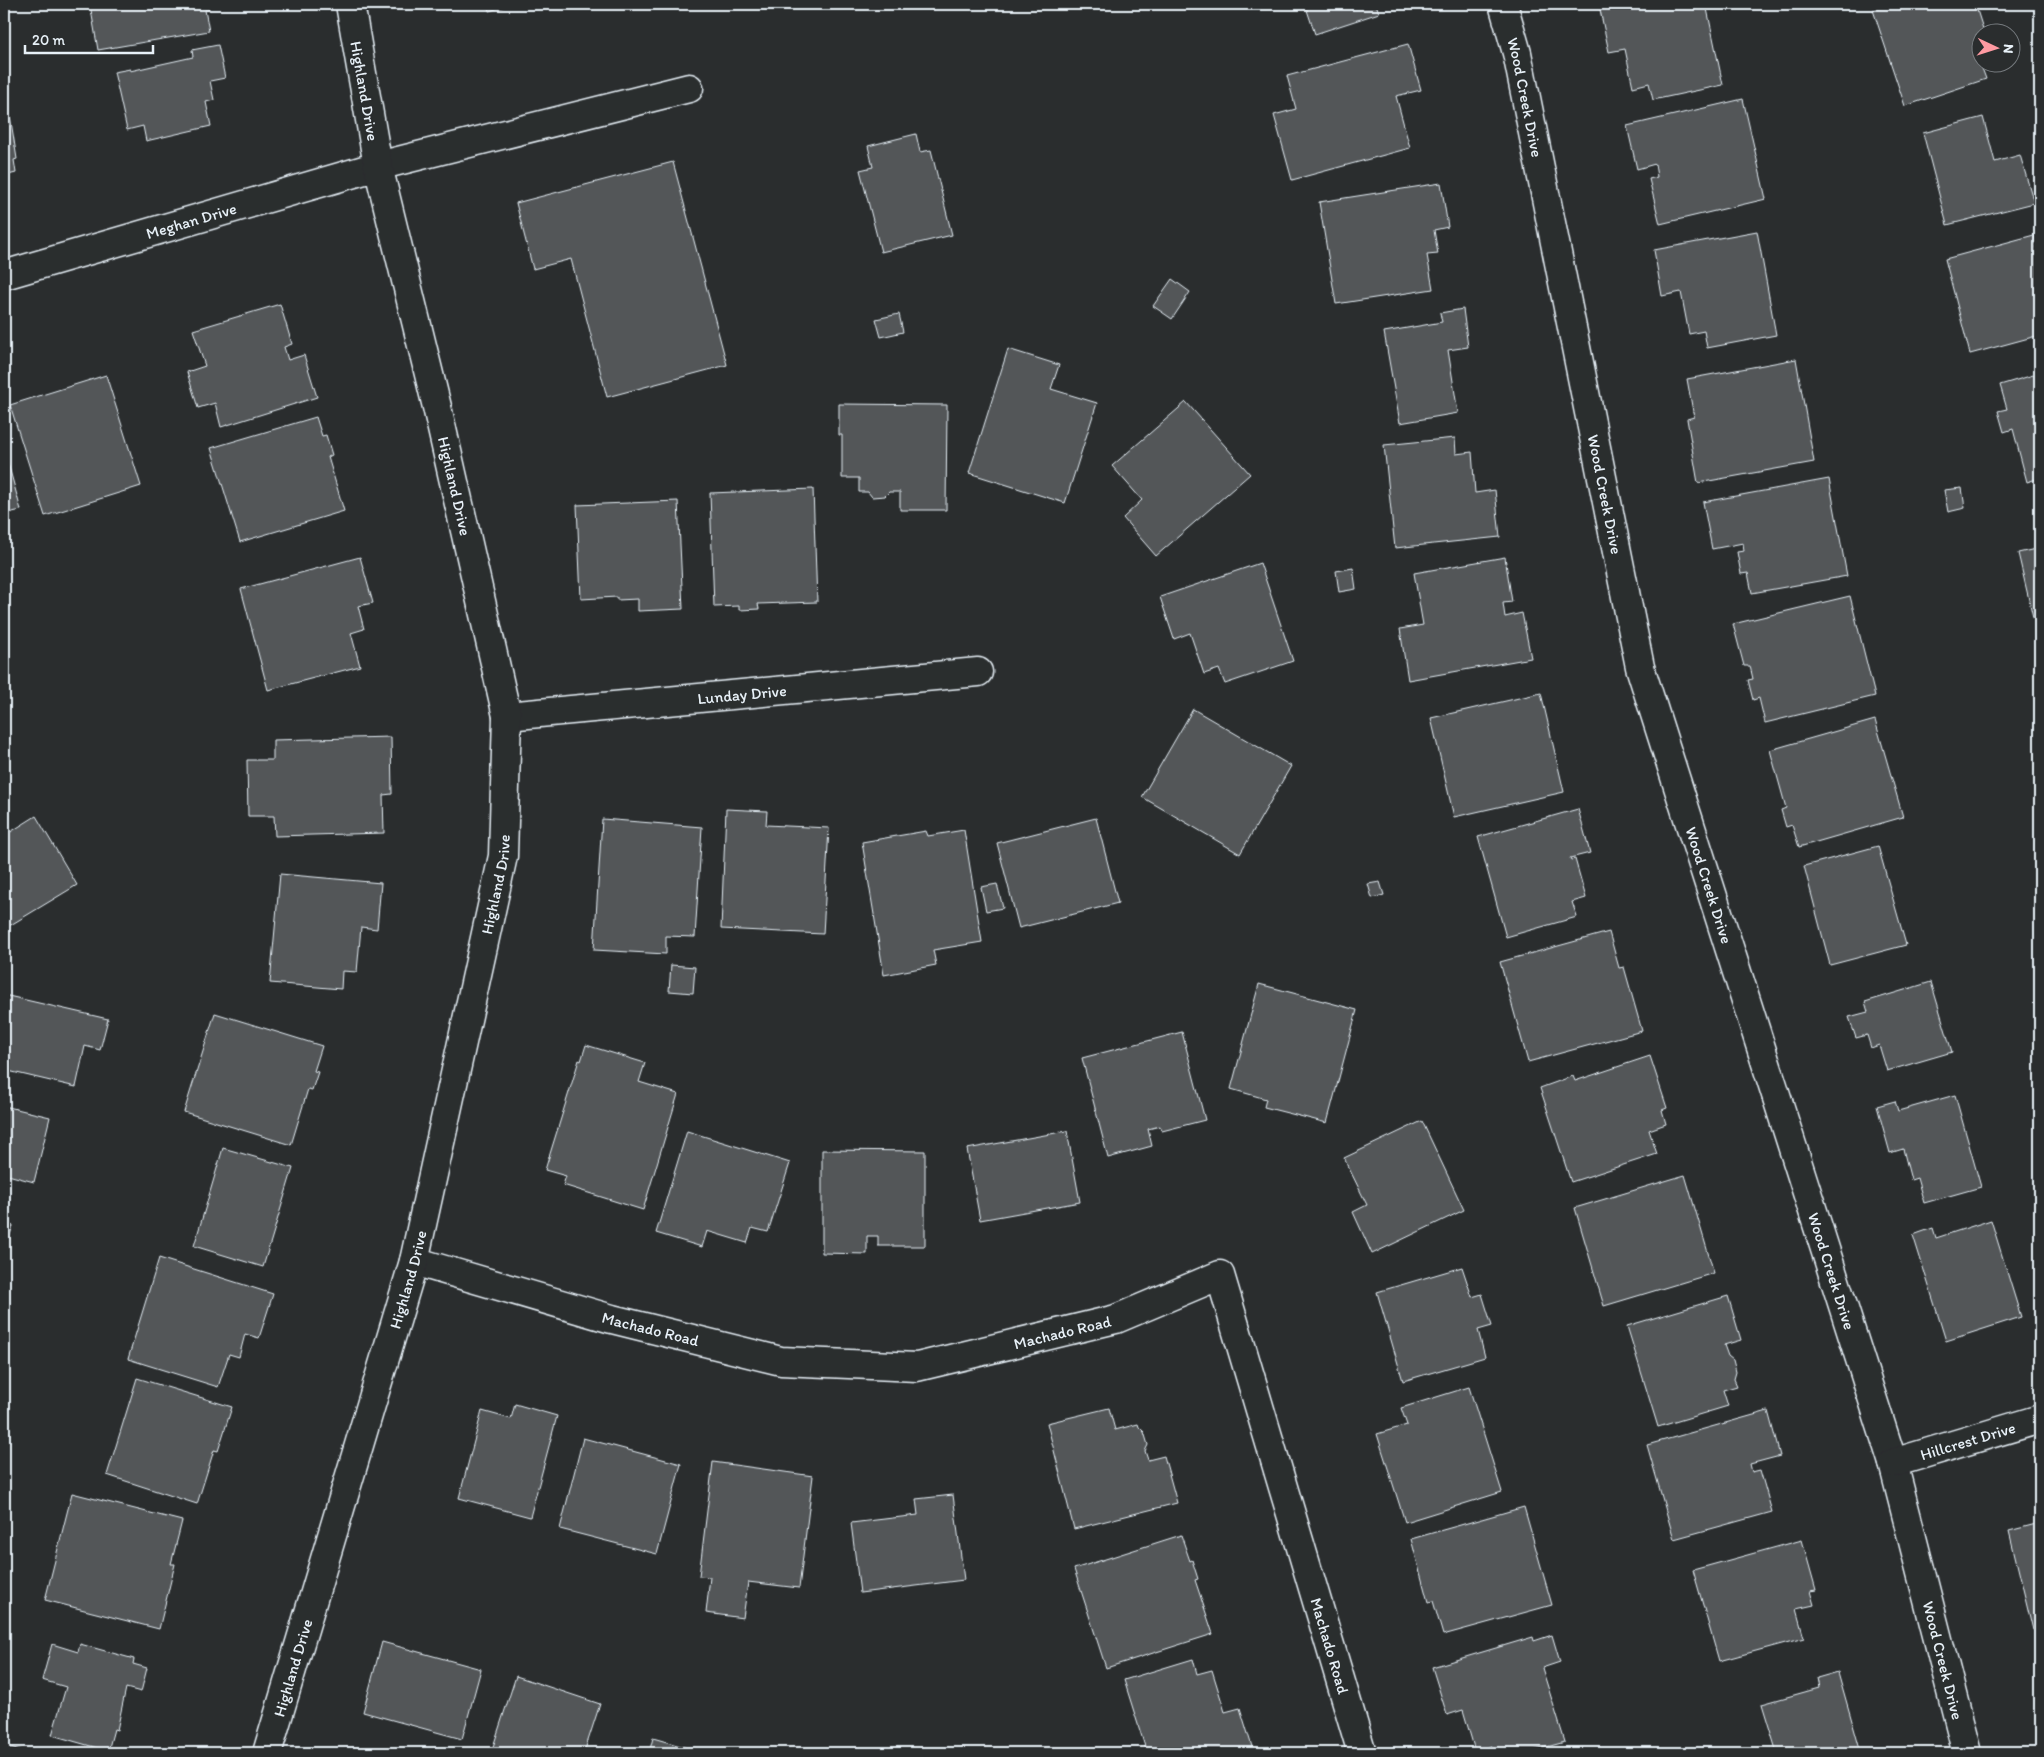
<svg xmlns="http://www.w3.org/2000/svg" width="2044" height="1757" font-family="Itim,sans-serif">
<style>
.building{fill:#535759;stroke:#e8f1f8}
.lines{fill:none;stroke-linecap:round;stroke-linejoin:round}
.minor-casing{stroke:#e8f1f8;stroke-width:31}
.minor{stroke:#2a2d2e;stroke-width:28}
.labels{text-anchor:middle;stroke-width:4;stroke-linejoin:round;paint-order:stroke}
.street-label{font-size:16px;fill:#e8f1f8;stroke:#2a2d2e}
</style>
<rect width="100%" height="100%" fill="#2a2d2e"/>
<filter id="ink" filterUnits="userSpaceOnUse"><feTurbulence type="fractalNoise" baseFrequency=".02" numOctaves="2"/><feDisplacementMap in="SourceGraphic" scale="10" xChannelSelector="R" yChannelSelector="G"/><feConvolveMatrix kernelMatrix="1 2 1 2 8 2 1 2 1" color-interpolation-filters="sRGB"/></filter>
<g filter="url(#ink)">
<g class="building">
<path d="M90,4H208L209,10H205L209,31L98,50Z"/>
<path d="M487,4H514L489,11Z"/>
<path d="M1305,4H1376L1379,13L1315,34Z"/>
<path d="M1607,4H1706L1723,85L1653,100L1649,83L1633,87L1625,49L1609,52L1599,5Z"/>
<path d="M1893,4H1975L1984,32L1976,35L1982,52V60H1979L1986,79L1905,106L1873,10Z"/>
<path d="M1408,44L1421,90L1396,96L1410,148L1292,180L1274,115L1296,109L1287,76Z"/>
<path d="M218,45L225,78L210,81L214,100L206,102L211,126L146,141L143,126L127,130L114,72L130,69V71L193,57L192,50Z"/>
<path d="M1743,99L1766,199L1660,224L1649,179L1657,177L1655,164L1637,169L1627,126Z"/>
<path d="M4,103H8L17,159L14,160L16,173L4,176Z"/>
<path d="M1983,117L1995,162L2020,155L2034,203L1947,225L1923,133Z"/>
<path d="M916,134L920,152L931,150L952,235L881,252L860,170L873,167L868,146Z"/>
<path d="M673,162L727,365L607,397L571,259L533,269L516,203Z"/>
<path d="M1441,183L1448,227L1434,230L1438,254L1427,255L1433,289L1336,304L1319,202Z"/>
<path d="M1757,231L1776,335L1707,348L1704,331L1689,334L1681,292L1662,296L1654,250Z"/>
<path d="M2034,235L2040,259V335L1970,354L1945,259Z"/>
<path d="M1172,279L1190,292L1172,319L1153,306Z"/>
<path d="M280,304L292,344L284,347L288,360L304,355L317,397L221,427L215,403L198,408L187,372L205,366L193,330Z"/>
<path d="M1463,309L1468,347L1448,350L1458,413L1400,423L1384,332L1442,322L1440,313Z"/>
<path d="M899,314L903,332L881,337L876,319Z"/>
<path d="M1008,349L1059,365L1051,389L1097,403L1065,503L969,473Z"/>
<path d="M1796,359L1814,462L1698,483L1687,419L1694,417L1687,379Z"/>
<path d="M2040,373V478L2027,482L2013,429L2004,432L1998,411L2007,409L2000,385Z"/>
<path d="M106,375L141,486L45,516L10,405Z"/>
<path d="M1186,402L1250,474L1156,556L1123,518L1142,500L1112,466Z"/>
<path d="M839,404L947,405L946,510H900V492H889L885,496L872,497L868,492H859V478H842V435H839Z"/>
<path d="M316,417L322,436L326,435L332,455L328,457L344,511L240,542L211,448Z"/>
<path d="M1455,438L1456,454L1472,452L1475,493L1495,490L1500,537L1395,548L1384,445Z"/>
<path d="M4,449L21,510L4,514Z"/>
<path d="M1829,479L1847,576L1752,593L1748,573L1741,574L1737,552L1744,551L1743,543L1712,549L1703,502Z"/>
<path d="M1962,488L1965,508L1948,512L1944,490Z"/>
<path d="M813,489L817,602L758,604L759,609L739,610V606L714,607L710,493Z"/>
<path d="M678,501L683,609L638,611V599L617,600V597L581,599L577,505Z"/>
<path d="M2040,548V647L2018,553Z"/>
<path d="M360,557L373,603L358,606L364,629L351,633L360,666L268,690L241,589Z"/>
<path d="M1505,557L1512,602L1503,603L1505,617L1522,613L1531,658L1408,680L1400,629L1423,625L1414,573Z"/>
<path d="M1260,563L1293,661L1225,684L1219,669L1204,674L1190,633L1174,639L1160,597Z"/>
<path d="M1353,568L1356,589L1339,592L1336,571Z"/>
<path d="M1850,596L1875,696L1765,723L1759,698L1753,700L1748,680L1753,679L1750,666H1744L1733,624Z"/>
<path d="M1541,693L1564,792L1454,817L1431,718Z"/>
<path d="M1193,709L1291,766L1240,854L1142,797Z"/>
<path d="M1875,720L1903,817L1799,847L1792,825L1786,827L1781,810L1786,808L1770,750Z"/>
<path d="M391,737L392,794L383,795L384,833L275,836L274,816H248L247,760H273V740Z"/>
<path d="M726,809L767,811L766,825L829,828L823,934L721,929Z"/>
<path d="M1578,809L1590,853L1570,858L1571,860L1575,859L1586,898L1572,902L1577,917L1506,937L1478,837Z"/>
<path d="M36,816L77,885L4,929V836Z"/>
<path d="M1096,818L1118,903L1019,928L997,843Z"/>
<path d="M602,819L702,827L695,937L666,936V954L594,950Z"/>
<path d="M964,830L982,942L933,950L936,965L884,975L862,842L926,831L928,836Z"/>
<path d="M1878,846L1906,945L1830,965L1804,866Z"/>
<path d="M280,874L381,883L377,929L361,927L357,972L342,971L341,989L270,983Z"/>
<path d="M1380,882L1384,895L1372,898L1368,884Z"/>
<path d="M997,884L1003,908L986,911L981,887Z"/>
<path d="M1609,932L1619,968L1624,967L1642,1031L1528,1062L1500,962Z"/>
<path d="M671,965L695,967L693,993L669,991Z"/>
<path d="M1931,982L1952,1052L1887,1071L1879,1045L1871,1048L1867,1035L1856,1038L1849,1017L1868,1012L1865,1002Z"/>
<path d="M1259,984L1357,1010L1327,1123L1264,1107L1266,1099L1231,1089Z"/>
<path d="M4,995L108,1019L100,1050L85,1046L76,1087L4,1070Z"/>
<path d="M215,1013L322,1046L314,1071L318,1072L312,1090L308,1089L291,1145L184,1112Z"/>
<path d="M1182,1032L1205,1120L1162,1131L1160,1126L1148,1129L1152,1146L1108,1158L1082,1058Z"/>
<path d="M586,1045L645,1063L639,1082L678,1094L643,1210L563,1185L566,1176L545,1170L579,1060L581,1061Z"/>
<path d="M1650,1056L1667,1108L1662,1110L1666,1124L1649,1130L1657,1154L1571,1182L1540,1088L1573,1076L1575,1081Z"/>
<path d="M1955,1095L1981,1187L1924,1203L1917,1178L1911,1180L1903,1149L1890,1153L1877,1106L1895,1101L1898,1111Z"/>
<path d="M4,1106L50,1117L34,1182L4,1174Z"/>
<path d="M1422,1121L1464,1210L1372,1254L1353,1212L1367,1205L1344,1158Z"/>
<path d="M687,1131L790,1163L768,1232L752,1228L747,1243L707,1231L702,1247L656,1233Z"/>
<path d="M1067,1131L1080,1202L980,1220L967,1149Z"/>
<path d="M223,1148L293,1168L263,1267L194,1246Z"/>
<path d="M822,1150L925,1151V1246H878V1236H867V1254L822,1253Z"/>
<path d="M1685,1175L1714,1273L1604,1306L1575,1208Z"/>
<path d="M1991,1220L2021,1317L1946,1341L1913,1235L1933,1228L1936,1238Z"/>
<path d="M4,1222L13,1226L4,1252Z"/>
<path d="M159,1258L273,1294L259,1338L245,1334L239,1357L229,1354L218,1387L128,1359Z"/>
<path d="M1462,1267L1472,1297L1482,1294L1492,1326L1478,1330L1485,1357L1403,1381L1377,1292Z"/>
<path d="M1728,1296L1741,1340L1724,1345L1728,1356L1733,1360L1736,1372L1734,1379L1737,1386L1723,1390L1728,1406L1658,1427L1627,1326Z"/>
<path d="M137,1378L232,1407L218,1451L214,1450L197,1504L107,1475Z"/>
<path d="M1469,1387L1502,1492L1405,1522L1377,1434L1407,1425L1401,1408Z"/>
<path d="M515,1404L557,1416L530,1517L459,1498L482,1411L511,1419Z"/>
<path d="M1109,1408L1115,1430L1138,1424L1139,1427L1144,1432L1148,1445L1145,1451L1148,1460L1164,1456L1177,1503L1074,1529L1047,1423Z"/>
<path d="M1768,1411L1780,1456L1750,1464L1752,1472L1760,1470L1772,1512L1674,1539L1647,1445Z"/>
<path d="M583,1438L681,1464L657,1554L560,1529Z"/>
<path d="M713,1462L813,1476L799,1588L748,1582L743,1618L706,1613L710,1577L699,1576Z"/>
<path d="M72,1493L182,1521L171,1564H175L159,1629L45,1600Z"/>
<path d="M953,1495L964,1580L860,1593L851,1523L918,1515L916,1499Z"/>
<path d="M1524,1507L1552,1605L1443,1635L1433,1601L1428,1602L1411,1539Z"/>
<path d="M2040,1523V1629L2033,1630L2009,1531Z"/>
<path d="M1181,1535L1190,1561L1192,1560L1198,1579L1195,1580L1213,1634L1106,1668L1074,1569Z"/>
<path d="M1802,1540L1816,1590L1810,1591L1814,1605L1796,1609L1804,1638L1719,1661L1693,1570Z"/>
<path d="M1552,1635L1560,1662L1542,1668L1565,1742L1525,1753H1493L1491,1746L1475,1751L1463,1710L1447,1715L1432,1667L1533,1637L1534,1641Z"/>
<path d="M382,1642L481,1669L462,1739L363,1712Z"/>
<path d="M52,1644L78,1652L80,1644L134,1659L133,1664L147,1668L141,1692L126,1688L117,1730L114,1729L108,1751L52,1735L66,1687L42,1680Z"/>
<path d="M1193,1659L1197,1674L1212,1670L1225,1712L1240,1708L1253,1750L1242,1753H1147L1124,1680Z"/>
<path d="M1838,1672L1861,1753H1777L1762,1704L1819,1688L1817,1678Z"/>
<path d="M516,1676L600,1704L584,1753H491Z"/>
<path d="M653,1738L705,1753H649Z"/>
<path d="M4,1745L30,1753H4Z"/>
</g>
<g class="lines">
<defs>
<g id="minor">
<path id="s1" d="M1503,4L1517,53L1640,667L1893,1463L1967,1753"/>
<path id="s2" d="M4,275L378,166L689,88"/>
<path id="s3" d="M507,716L978,672"/>
<path id="s4" d="M414,1261L612,1319L781,1361L917,1367L1116,1319L1220,1275L1362,1753"/>
<path id="s5" d="M1893,1463L2040,1419"/>
<path id="s6" d="M267,1753L414,1261L503,856L507,716L437,407L378,166L350,4"/>
</g>
</defs>
<use href="#minor" class="minor-casing"/>
<use href="#minor" class="minor"/>
</g>
</g>
<g class="labels">
<g class="street-label">
<text transform="translate(365 91) rotate(80)" y="6">Highland Drive</text>
<text dy="6" stroke="none"><textPath href="#s1" startOffset="96">Wood Creek Drive</textPath></text>
<text dy="6" stroke="none"><textPath href="#s2" startOffset="195">Meghan Drive</textPath></text>
<text transform="translate(455 486) rotate(77)" y="6">Highland Drive</text>
<text dy="6" stroke="none"><textPath href="#s1" startOffset="501">Wood Creek Drive</textPath></text>
<text dy="6" stroke="none"><textPath href="#s3" startOffset="236">Lunday Drive</textPath></text>
<text dy="6" stroke="none"><textPath href="#s6" startOffset="899">Highland Drive</textPath></text>
<text dy="6" stroke="none"><textPath href="#s1" startOffset="906">Wood Creek Drive</textPath></text>
<text dy="6" stroke="none"><textPath href="#s1" startOffset="1311">Wood Creek Drive</textPath></text>
<text dy="6" stroke="none"><textPath href="#s6" startOffset="494">Highland Drive</textPath></text>
<text dy="6" stroke="none"><textPath href="#s4" startOffset="246">Machado Road</textPath></text>
<text dy="6" stroke="none"><textPath href="#s4" startOffset="666">Machado Road</textPath></text>
<text dy="6" stroke="none"><textPath href="#s5" startOffset="78">Hillcrest Drive</textPath></text>
<text dy="6" stroke="none"><textPath href="#s4" startOffset="1221">Machado Road</textPath></text>
<text dy="6" stroke="none"><textPath href="#s1" startOffset="1716">Wood Creek Drive</textPath></text>
<text dy="6" stroke="none"><textPath href="#s6" startOffset="89">Highland Drive</textPath></text>
</g>
</g>
<rect width="2044" height="1757" fill="none" stroke="#2a2d2e" stroke-width="20"/>
<rect x="10" y="10" width="2024" height="1737" fill="none" stroke="#e8f1f8" stroke-width="2" filter="url(#ink)"/>
<g transform="translate(1996 48) rotate(94)"><circle r="24" fill="#2a2d2e" stroke="#767b7f"/>
<path d="M0-4L9 19L0 12L-9 19Z" fill="#ff9aa2"/>
<text y="-8" font-size="14" font-weight="bold" text-anchor="middle" fill="#e8f1f8">N</text>
</g>
<path d="M25 45v8h128v-8" fill="none" stroke="#e8f1f8" stroke-width="2.5"/>
<text x="32" y="45" font-size="15" fill="#e8f1f8" stroke="#2a2d2e" stroke-width="4" paint-order="stroke">20 m</text>
</svg>
